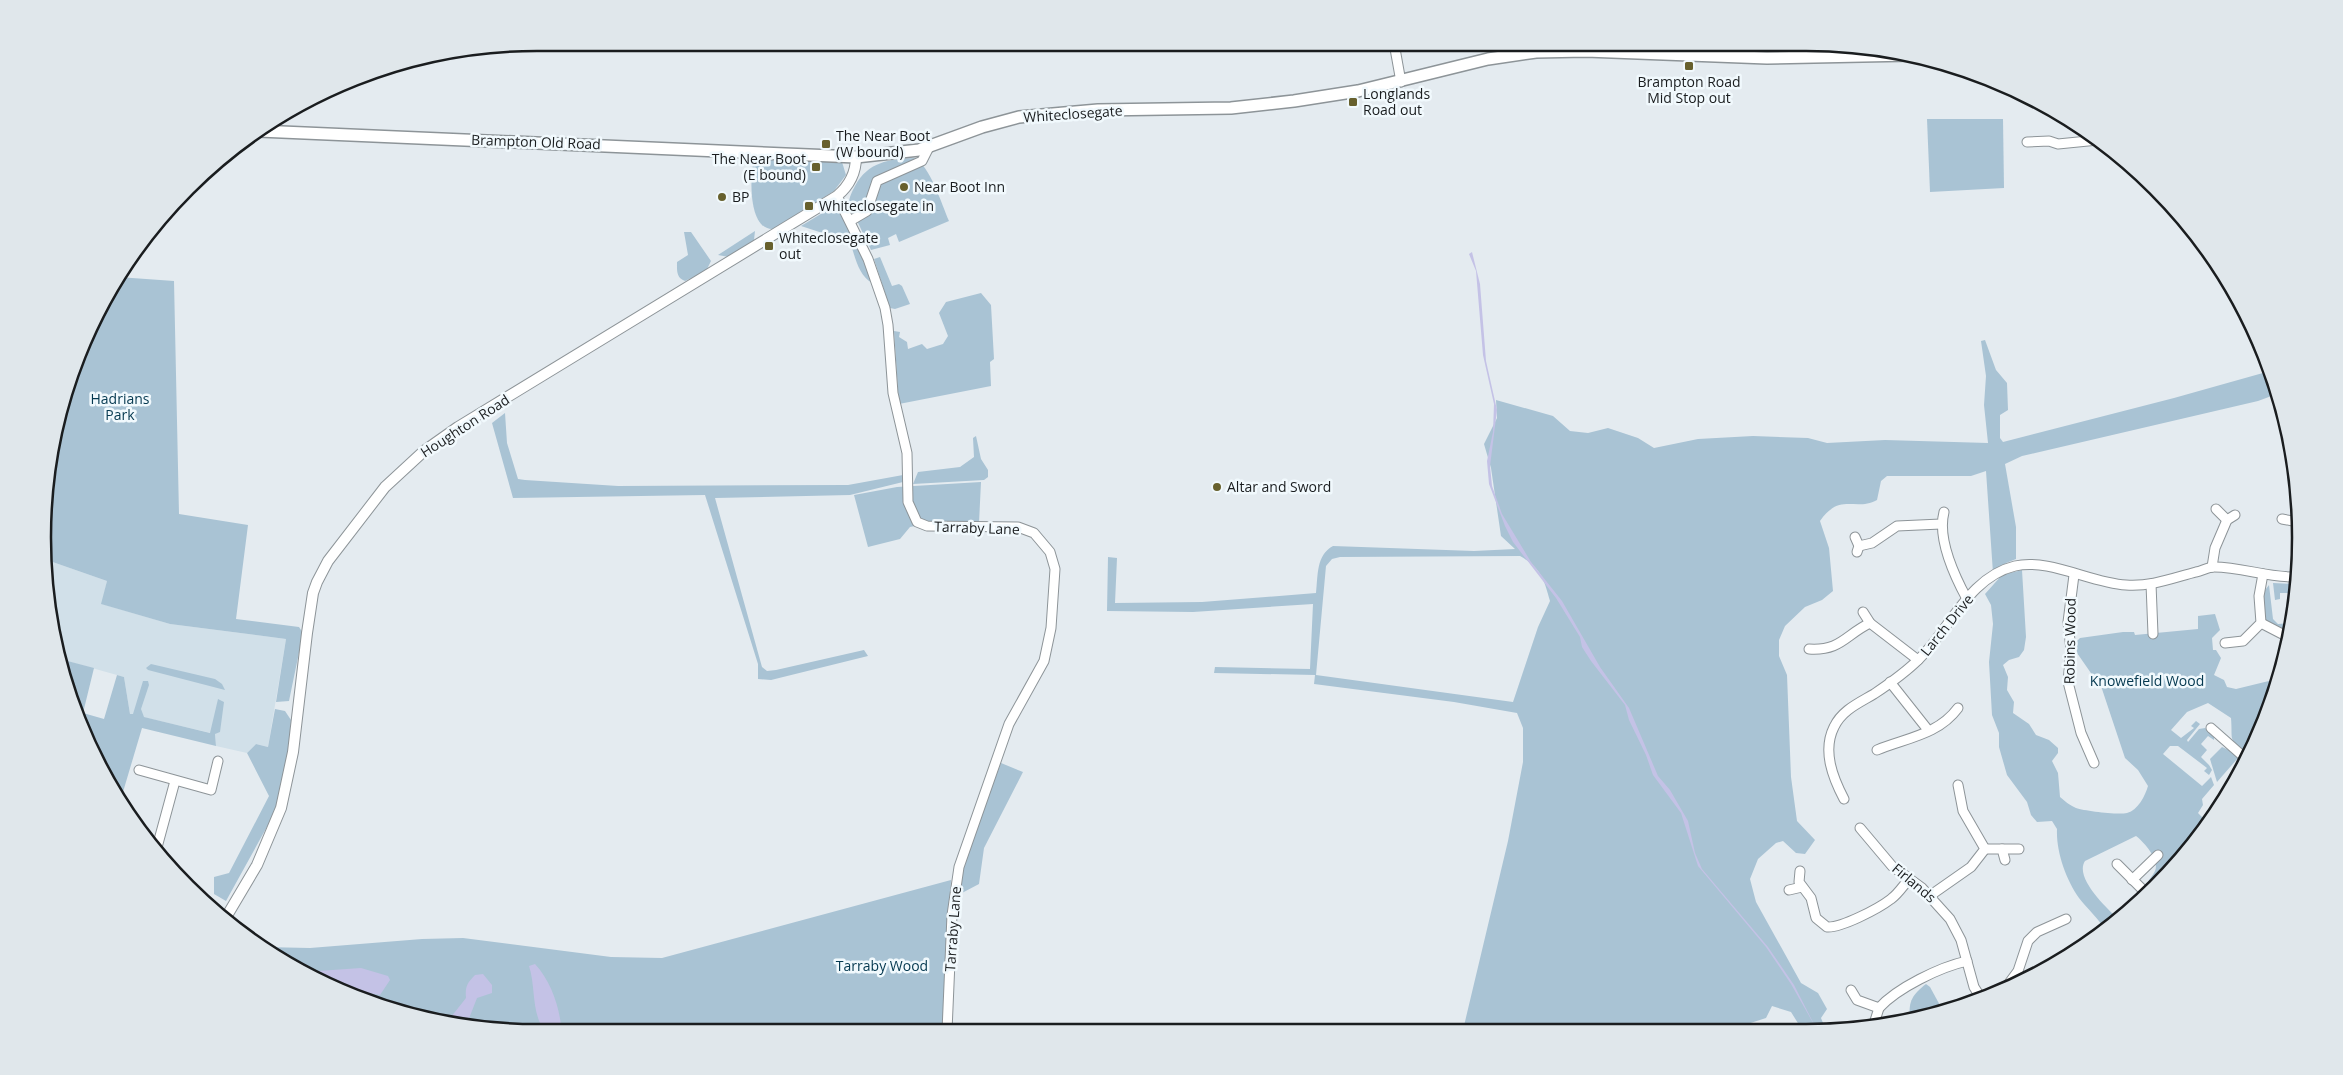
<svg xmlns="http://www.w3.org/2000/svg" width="2343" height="1075" font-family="'Open Sans',sans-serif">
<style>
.built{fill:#d1e0e9}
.green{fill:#a9c3d4;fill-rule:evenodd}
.water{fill:#c4c2e6}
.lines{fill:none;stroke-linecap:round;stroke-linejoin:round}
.minor-casing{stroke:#8d9498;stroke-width:11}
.tertiary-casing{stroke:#8d9498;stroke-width:12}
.secondary-casing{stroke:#8d9498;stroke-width:14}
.minor{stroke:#fff;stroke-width:9}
.tertiary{stroke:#fff;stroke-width:10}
.secondary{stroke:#fff;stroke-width:11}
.poi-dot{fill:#67602d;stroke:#f1f9fd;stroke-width:2}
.labels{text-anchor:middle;stroke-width:5;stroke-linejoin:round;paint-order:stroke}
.poi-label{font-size:14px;fill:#1a1d1f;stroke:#f1f9fd;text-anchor:start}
.street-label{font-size:14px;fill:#1a1d1f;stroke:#f1f9fd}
.park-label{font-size:14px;fill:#04384f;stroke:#f1f9fd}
.rim{fill:none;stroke:#1a1d1f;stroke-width:2.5}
</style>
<rect width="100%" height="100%" fill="#e4ebf0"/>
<path class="built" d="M44,559L107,581L102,604L170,624L286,639L268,747L256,744L247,753L216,746L215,734L130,714L124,677L60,659L47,602Z"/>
<g class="green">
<path d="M1927,119H2003L2004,188L1930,192Z"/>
<path d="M761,158L842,162L846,175L834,191L773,229C749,230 750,181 753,164L756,160Z"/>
<path d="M914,158C930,165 942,205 949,221L899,242L896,234L888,238L890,245L871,250L849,204C849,197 852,192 855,186C868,162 889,159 914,158Z"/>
<path d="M834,206L839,209L854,238L872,283C858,275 855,256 850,242L801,226Z"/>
<path d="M755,231L754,240L751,243L729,257L718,255Z"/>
<path d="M684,232H691L711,261L706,271L685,281C676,278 677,270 677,262L688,255Z"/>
<path d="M880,257L892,286L899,284L902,286L910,304L895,309L890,308L874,259Z"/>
<path d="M118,277L174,281L179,514L248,525L236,619L299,627L303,633L289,701L276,702L286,639L170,624L101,604L107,581L44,559L43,537L52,441L69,378L109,290Z"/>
<path d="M981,293L991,305L994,359L990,362L991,386L899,404L894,331L900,332L899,337L907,342L908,349L922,344L927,349L943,344L948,336L939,313L946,302Z"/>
<path d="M1985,340L1996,370L2007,383L2008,410L2000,415V438L2003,442L2174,398L2270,371L2277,394L2258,401L2022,456L2005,464L2016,527V559L2006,563L1993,573L1986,471L1971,476H1887L1881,481L1877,500C1855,512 1840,492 1820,521L1829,548L1833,591L1822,600L1805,607L1785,626L1779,640V656L1787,675L1791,777L1797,821L1815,840L1805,854L1796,853L1783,841L1776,843L1758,859L1750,879L1756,902L1801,983L1818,993L1827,1009L1821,1018L1825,1028H1801L1791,1012L1772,1006L1766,1018L1732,1029L1463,1030L1508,841L1523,762V728L1517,713L1454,702L1314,684L1315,675L1214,673L1215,667L1310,669L1313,604L1193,612L1107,611L1108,557L1117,558L1115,603L1202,602L1316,593C1318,576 1316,555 1333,546L1474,551L1515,549L1501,536L1491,468L1484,444L1497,418L1496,400L1553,416L1570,431L1588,433L1608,428L1638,438L1654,448L1698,439L1753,436L1808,438L1827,443L1885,440L1988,443L1984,405L1986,376L1981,341ZM1520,556C1541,568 1544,579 1550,601L1538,627L1513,702L1316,675L1326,566L1332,559L1340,557Z"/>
<path d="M505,413L507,443L518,479L525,480L618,486L848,485L903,475V482L850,495L715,498L762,667L767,671L776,670L864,650L868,656L771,680L758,679V664L705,495L513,498L492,423Z"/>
<path d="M976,436L981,459L988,470V477L984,480L913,484L918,472L960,467L974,457L973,438Z"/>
<path d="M981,482L979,523L924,524L910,527L900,539L868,547L854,495L897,487Z"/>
<path d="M2022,570L2026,637L2024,650L2019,657L2009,660L2003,665L2008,677L2007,690L2014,702L2013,713L2029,724L2036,735L2049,740L2058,748V753L2052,761L2058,773L2060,797C2065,801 2069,805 2076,808C2085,811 2117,815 2127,813C2138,810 2145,796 2148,786L2138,770L2125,758L2102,689L2077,653V641L2080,638L2123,632H2134L2135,635L2198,629V616L2215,614L2220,630L2212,638L2213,650H2216L2221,658L2214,675L2224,680L2227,687L2236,689L2277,679L2263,727L2247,755C2227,736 2233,743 2231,718L2208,703L2187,712L2171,730L2181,738L2194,728L2191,726L2196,721L2200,724L2187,740L2188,742L2199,729L2205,728L2214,736V740L2208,736L2201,744L2207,750L2201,757L2209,765L2212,770L2209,775L2204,771L2207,768L2178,746H2170L2163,754L2202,786L2211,777L2214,785L2202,799L2203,805L2198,813L2208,823L2198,839L2148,889L2146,885C2148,880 2153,876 2155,871C2160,860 2144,842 2136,836L2085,861C2074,878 2107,908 2118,919L2105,931C2100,919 2087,909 2079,898C2066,879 2056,852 2057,829L2052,821L2037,822L2031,815L2027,802L2007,775L1999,747V733L1992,715L1989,662L1993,624L1991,605L1985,594L2002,575Z"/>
<path d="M2273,583L2296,584L2294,598H2288V593H2280V599L2275,600Z"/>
<path d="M2269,585L2273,619L2278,624L2292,623L2291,632L2264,620L2262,594Z"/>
<path d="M60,659L94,668L83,713L104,719L117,675L124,677L130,714H133L143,681H148L149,685L141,709L144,717L210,733L218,699L224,702L220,732L215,734L216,746L142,728L120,802C92,760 72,708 60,659Z"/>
<path d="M151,664L215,679L222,684L225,690L148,670L146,668Z"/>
<path d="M275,709L285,711L291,720L288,773L274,814L226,901L214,894V877L229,873L269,796L247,753L256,744L268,747Z"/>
<path d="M2222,747L2231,751L2238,758L2217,782L2210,759Z"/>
<path d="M1001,763L1023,772L984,848L979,884L960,894L962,867Z"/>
<path d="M951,880L945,1031L537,1032L441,1023L348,995L290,966L263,947L310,948L422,939L463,938L611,957L662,958Z"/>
<path d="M1926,984L1930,987L1942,1009L1910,1018C1908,1001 1913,994 1926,984Z"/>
</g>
<g class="water">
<path d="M1472,252L1480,284L1486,361L1497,410L1490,466L1492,486L1502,514L1531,562L1562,601L1600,667L1629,708L1658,776L1670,790L1688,821L1695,853L1702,869L1768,947L1794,985L1816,1028L1791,984L1766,947L1698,866L1681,813L1653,775L1646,755L1629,720L1625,705L1591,661L1582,647L1580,637L1556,598L1513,542L1505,526L1489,484L1487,461L1493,432L1494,404L1483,355L1476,271L1469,254Z"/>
<path d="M535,964C550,980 559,1005 561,1026L557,1032H546C531,1016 536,987 529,966Z"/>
<path d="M361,968L388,976L390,980L380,995L343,989L340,991L330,986L317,974L318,971Z"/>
<path d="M483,974L492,985V993L477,998L468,1021C460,1025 457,1024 451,1017L466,998C465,987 467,983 475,975Z"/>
</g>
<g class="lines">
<defs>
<g id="minor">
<path d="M1394,43L1401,82"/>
<path d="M2027,142L2049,141L2058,144L2098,140"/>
<path d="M837,196L868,259L885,308L888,325L893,393L907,453L908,502L917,522L927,526L1018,527L1034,533L1050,552L1055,569L1051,628L1044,661L1009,724L959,867L952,915L947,1031"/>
<path d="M850,221L867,211L877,181L922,161L929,147"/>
<path d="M2297,506L2298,522"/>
<path d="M2216,509L2227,520"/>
<path d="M1944,512C1937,539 1954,575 1967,599"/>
<path d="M2282,519L2298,522L2300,538"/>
<path d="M1855,537L1859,546L1857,552"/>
<path d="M1859,546L1872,543L1897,526L1941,524"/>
<path d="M2212,567L2215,548L2227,520L2235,515"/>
<path d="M2074,575L2068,622L2071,650L2068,682L2081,733L2094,763"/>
<path d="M2151,584L2153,634"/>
<path d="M1863,612L1870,623L1918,660"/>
<path d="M2261,623L2290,638"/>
<path d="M2225,643L2243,641L2261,623L2259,596L2263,574"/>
<path d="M1809,649C1841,651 1845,635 1870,623"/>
<path d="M1890,682L1928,730"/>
<path d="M2211,728L2245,758"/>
<path d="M1877,750C1906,738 1938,735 1958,708"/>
<path d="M139,770L211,790L218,761"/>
<path d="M1844,799C1833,778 1822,751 1834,727C1842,710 1859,703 1874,694C1889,684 1906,672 1919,659C1950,629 1969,577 2015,566C2049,558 2091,583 2126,585C2150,587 2173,578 2196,572C2202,571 2208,567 2214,567C2242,567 2269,578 2297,577"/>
<path d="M1860,828L1892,866L1922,888L1950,919L1961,940L1974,987L1981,998"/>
<path d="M1985,849H2002L2005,860"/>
<path d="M2002,849H2019"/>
<path d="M156,851L175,781"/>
<path d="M2117,864L2145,892"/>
<path d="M1800,871L1799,882L1811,898L1816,918L1827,927C1841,928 1878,909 1891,899C1898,894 1903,886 1909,879"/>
<path d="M2132,880L2158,855"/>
<path d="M1789,890L1802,887"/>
<path d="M1931,895L1971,867L1985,849L1963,811L1958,785"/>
<path d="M1851,990L1857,1000L1879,1008C1897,988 1940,967 1967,961"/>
<path d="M2004,990L2018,971L2028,941L2037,932L2066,919"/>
<path d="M1873,1027L1879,1008"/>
</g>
<path id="tertiary" d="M225,919L257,865L281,808L293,752L307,633L313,593L317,582L328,561L385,487L424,451L458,427L837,196C849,186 856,173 856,157"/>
<path id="secondary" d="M259,131L856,157L919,150L982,127L1019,117L1098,110L1231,108L1294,101L1358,91L1488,59L1536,52L1586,51L1767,58L1911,55"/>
</defs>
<use href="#minor" class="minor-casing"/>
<use href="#tertiary" class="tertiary-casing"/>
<use href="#secondary" class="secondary-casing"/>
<use href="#minor" class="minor"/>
<use href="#tertiary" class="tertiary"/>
<use href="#secondary" class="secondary"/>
</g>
<g class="poi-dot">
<rect x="1684" y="61" width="10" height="10" rx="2.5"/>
<rect x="1348" y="97" width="10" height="10" rx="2.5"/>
<rect x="821" y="139" width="10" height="10" rx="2.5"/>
<rect x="811" y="162" width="10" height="10" rx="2.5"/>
<circle cx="904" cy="187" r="5"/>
<circle cx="722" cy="197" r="5"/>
<rect x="804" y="201" width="10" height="10" rx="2.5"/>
<rect x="764" y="241" width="10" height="10" rx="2.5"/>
<circle cx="1217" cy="487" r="5"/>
</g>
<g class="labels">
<g class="poi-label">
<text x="1689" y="87" text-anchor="middle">Brampton Road<tspan x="1689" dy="16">Mid Stop out</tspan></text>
<text x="1363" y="99">Longlands<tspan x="1363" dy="16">Road out</tspan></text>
<text x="836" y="141">The Near Boot<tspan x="836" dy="16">(W bound)</tspan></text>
<text x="806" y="164" text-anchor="end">The Near Boot<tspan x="806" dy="16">(E bound)</tspan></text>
<text x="914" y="192">Near Boot Inn</text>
<text x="732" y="202">BP</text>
<text x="819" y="211">Whiteclosegate in</text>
<text x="779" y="243">Whiteclosegate<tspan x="779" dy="16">out</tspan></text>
<text x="1227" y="492">Altar and Sword</text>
</g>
<g class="street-label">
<text transform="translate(1073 114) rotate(-4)" y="5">Whiteclosegate</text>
<text transform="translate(536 142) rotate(2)" y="5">Brampton Old Road</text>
<text transform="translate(465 426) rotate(-33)" y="5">Houghton Road</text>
<text transform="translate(977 528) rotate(2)" y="5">Tarraby Lane</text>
<text transform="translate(1947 625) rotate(-51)" y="5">Larch Drive</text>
<text transform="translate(2070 641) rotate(-89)" y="5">Robins Wood</text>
<text transform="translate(1914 883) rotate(40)" y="5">Firlands</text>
<text transform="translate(953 929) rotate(-86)" y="5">Tarraby Lane</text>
</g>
<g class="park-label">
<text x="120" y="404">Hadrians<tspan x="120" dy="16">Park</tspan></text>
<text x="2147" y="686">Knowefield Wood</text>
<text x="882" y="971">Tarraby Wood</text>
</g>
</g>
<path d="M0 0H2343V1075H0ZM537 51H1806A486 486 0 0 1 2292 537V538A486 486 0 0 1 1806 1024H537A486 486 0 0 1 51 538V537A486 486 0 0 1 537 51Z" fill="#e0e7eb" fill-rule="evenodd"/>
<path class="rim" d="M537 51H1806A486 486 0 0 1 2292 537V538A486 486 0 0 1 1806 1024H537A486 486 0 0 1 51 538V537A486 486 0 0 1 537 51Z"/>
</svg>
